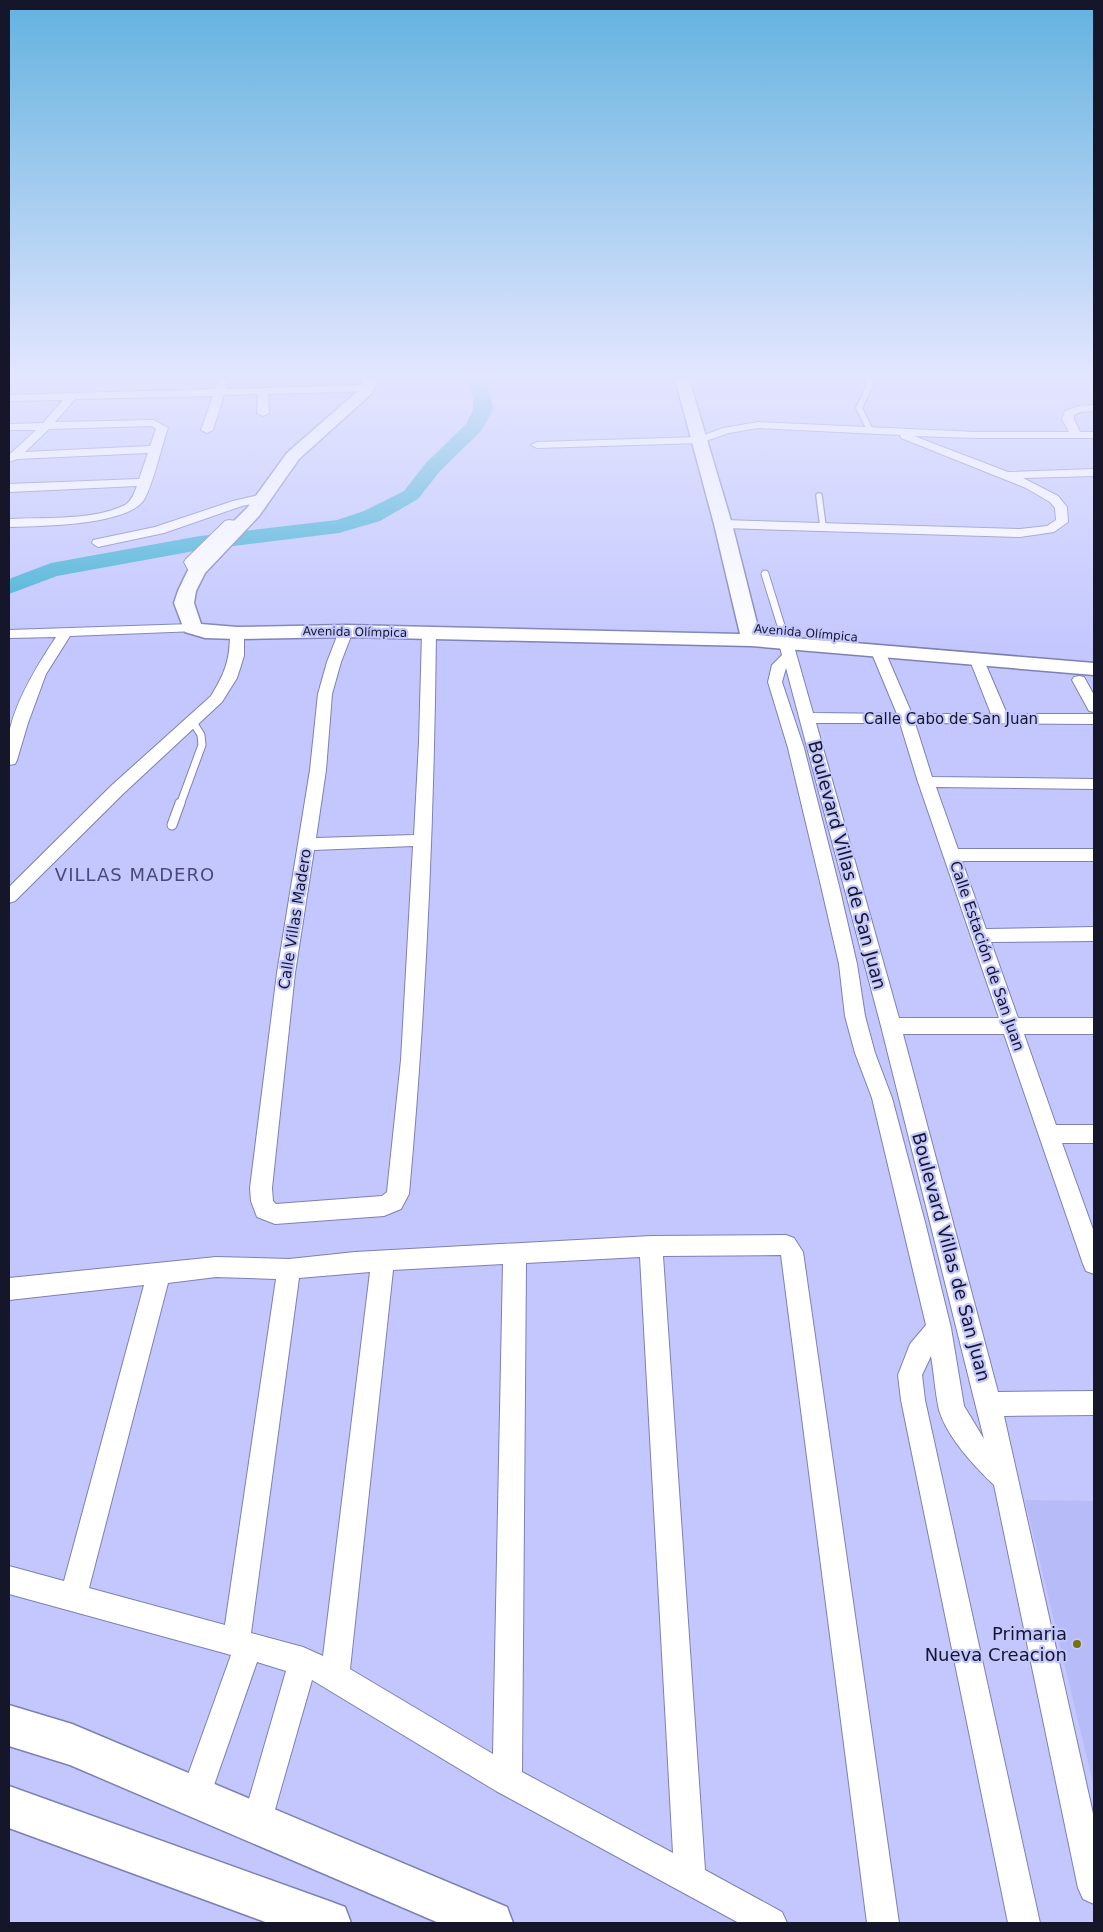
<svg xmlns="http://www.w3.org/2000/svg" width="1103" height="1932" font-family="'DejaVu Sans',sans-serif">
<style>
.built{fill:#b7bbf8}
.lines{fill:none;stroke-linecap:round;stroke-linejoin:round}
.river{fill:#3db0d2;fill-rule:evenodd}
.lane-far2-casing{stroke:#7d80b3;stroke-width:8}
.lane-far1-casing{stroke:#7d80b3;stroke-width:9}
.lane-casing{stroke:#7d80b3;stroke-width:11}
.street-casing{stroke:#7d80b3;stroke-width:2}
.secondary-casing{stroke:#7d80b3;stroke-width:3}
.lane-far2{stroke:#fff;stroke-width:5.5}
.lane-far1{stroke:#fff;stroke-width:7}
.lane{stroke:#fff;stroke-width:9}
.street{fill:#fff;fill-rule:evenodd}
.secondary{fill:#fff;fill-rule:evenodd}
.poi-dot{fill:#7a6f0d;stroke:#c3c7fe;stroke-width:2}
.labels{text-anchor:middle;stroke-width:4.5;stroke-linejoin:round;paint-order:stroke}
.far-street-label{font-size:12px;fill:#151629;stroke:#c3c7fe}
.street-label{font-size:15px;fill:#151629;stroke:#c3c7fe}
.near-street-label{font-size:18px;fill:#151629;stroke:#c3c7fe}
.quarter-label{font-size:18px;letter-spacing:1px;fill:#494a79;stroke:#c3c7fe}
.near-poi-label{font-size:18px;fill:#151629;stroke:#c3c7fe;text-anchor:end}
</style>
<rect width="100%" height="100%" fill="#c3c7fe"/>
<path class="built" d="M1025,1500L1094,1501V1787Z"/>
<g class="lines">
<path class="river" d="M465,379H485L491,397L493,410L481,431L440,471L418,499L380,521L339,533L200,550L57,576L9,594V579L51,563L200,536L337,520L364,511L404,491L426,463L466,424L473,410V397L469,384Z"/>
<defs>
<g id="lane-far2">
<path d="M869,379V387L859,408L870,430"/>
<path d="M819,496L823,526"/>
</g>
<g id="lane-far1">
<path d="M765,574L783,632"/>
<path d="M180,805L202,745L201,735L193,722"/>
</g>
<path id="lane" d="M172,825L180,803"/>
<g id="street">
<path d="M219,379L228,380L226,389L368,385L373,388L368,391L268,394L269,413L263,416L257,413L258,394L224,395L213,430L207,433L201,430L213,396L75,399L55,422L154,420L168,428C161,448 154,481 145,498C131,526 38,526 9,527V519C45,517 92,521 125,505C132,501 134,493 137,486L9,492V484L139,479L148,453L17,459L9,462V455L36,430H9V424L43,423L63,400L9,401V395L215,389ZM152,426L156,429L150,446L25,452L49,429Z"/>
<path d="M1094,405V411L1080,412L1074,415V419L1080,432H1094V438H976L914,436L1008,472L1094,469V476L1023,478L1058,496L1067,507L1068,522L1054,532L1020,537L723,528L717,524L723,520L1020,529L1047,526L1056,520L1055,508L1050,502L1026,488L901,438L900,435L758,428L729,433L700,443L537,448L531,445L537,442L699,437L723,428L758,422L976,432H1069L1062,419L1065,411L1078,406Z"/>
<path d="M263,494L267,495L269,498L267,501L242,506L164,533L98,547L92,543L93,540L155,527L233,501Z"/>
<path d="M229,520L244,522L246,525L240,529L232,528L198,563L203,572L201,575H191L184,562L186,559L225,521Z"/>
<path d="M192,624L197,625L199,628L197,631L70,636L46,674L28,723L17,760L15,764L9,765C9,755 7,744 9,734C15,701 38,664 56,637L9,638V630Z"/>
<path d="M346,627L353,631L341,662L332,694L326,770L316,838L414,835L419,742L422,633L424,630H434L436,633C434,820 426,1008 409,1194L401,1209L384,1216L275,1224L257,1217L251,1201L250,1188L277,973L310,770L318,694L327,662L339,631ZM413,846L401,1060L387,1192L382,1196L276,1204L273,1201L272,1188L295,973L314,850Z"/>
<path d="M783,628L788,629L790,632L813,713L897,714L870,649L872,646H882L884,649L912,714H991L969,658L971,655H981L983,658L1007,714H1094V724L915,723L932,777L1094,779V789L936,787L958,849H1094V861H962L986,929L1094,927V941L991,942L1018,1018H1094V1034H1024L1056,1125H1094V1143H1062L1094,1232V1274L1086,1271L1083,1264L1004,1034H903L998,1392L1094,1391V1415L1004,1416L1094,1818V1904L1083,1899L1078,1888L994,1485C974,1466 947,1437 939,1410C935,1392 934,1373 931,1356L922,1375L925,1400L1040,1923H1008L901,1400L898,1375L910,1344L926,1325L872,1098L855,1053L845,1016L839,964L821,886L788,748L768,682L772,665L782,655L776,632L778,629ZM786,668L881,1026L984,1439L964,1406L951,1328L926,1226L892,1098L875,1053L865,1016L857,964L839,886L804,748L782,682ZM816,723H900L918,782L999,1018H899Z"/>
<path d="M237,629L242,630L244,633V656L237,678L222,702L124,793L15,901L9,903V887L112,785L211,696C225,673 230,660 230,633L232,630Z"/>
<path d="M1079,676L1084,677L1094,695V712L1089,711L1072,680L1074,677Z"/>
<path d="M786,1235L794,1238L803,1252L899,1923H867L781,1255L663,1256L705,1870L782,1912L787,1923H739L496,1791L312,1680L268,1834L257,1838L246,1834L242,1823L286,1671L257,1662L206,1808L195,1812L184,1808L180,1797L231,1655L9,1594V1566L64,1581L144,1285L9,1300V1278L216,1257L289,1259L355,1252L651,1236ZM640,1257L673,1853L522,1772L526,1263ZM503,1264L493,1754L350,1669L393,1270ZM370,1272L323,1656L303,1647L251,1633L299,1278ZM216,1277L276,1279L225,1625L89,1588L168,1283Z"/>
</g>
<g id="secondary">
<path d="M363,379H377L375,388L370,395L299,459L259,516L205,573L196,591L194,603L201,624L237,627L346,625L740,634L714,524L675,379H689L732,524L760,635L1094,663V675L751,646L346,637L237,639L205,638L185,632L174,603L178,591L189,568L200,555L247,508L287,453L360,389Z"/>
<path d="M9,1705L72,1724L507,1907L513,1923H439L70,1765L9,1746Z"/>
<path d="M9,1786L329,1901L345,1907L351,1923H268L9,1828Z"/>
</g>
</defs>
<use href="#lane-far2" class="lane-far2-casing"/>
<use href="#lane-far1" class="lane-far1-casing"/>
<use href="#lane" class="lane-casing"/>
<use href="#street" class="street-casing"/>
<use href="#secondary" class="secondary-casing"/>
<use href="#lane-far2" class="lane-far2"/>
<use href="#lane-far1" class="lane-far1"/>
<use href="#lane" class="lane"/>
<use href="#street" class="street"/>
<use href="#secondary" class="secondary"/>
</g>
<linearGradient id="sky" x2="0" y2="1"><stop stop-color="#63b2df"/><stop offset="0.58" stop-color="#e4e6ff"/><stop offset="1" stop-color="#e4e6ff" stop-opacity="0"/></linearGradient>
<rect width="1103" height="649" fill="url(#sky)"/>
<circle class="poi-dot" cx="1077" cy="1644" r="5"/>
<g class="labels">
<g class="far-street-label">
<text transform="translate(355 632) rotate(1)" y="4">Avenida Olímpica</text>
<text transform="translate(806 633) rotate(5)" y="4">Avenida Olímpica</text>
</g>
<g class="street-label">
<text x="951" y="724">Calle Cabo de San Juan</text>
<text transform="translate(295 919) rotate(-81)" y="5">Calle Villas Madero</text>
<text transform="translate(987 956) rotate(71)" y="5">Calle Estación de San Juan</text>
</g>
<g class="near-street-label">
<text transform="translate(847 865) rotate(75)" y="6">Boulevard Villas de San Juan</text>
<text transform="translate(951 1257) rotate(75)" y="6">Boulevard Villas de San Juan</text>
</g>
<g class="quarter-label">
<text x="135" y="881">VILLAS MADERO</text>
</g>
<g class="near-poi-label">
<text x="1067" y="1640">Primaria<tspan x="1067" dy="21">Nueva Creacion</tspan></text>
</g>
</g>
<rect width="1103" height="1932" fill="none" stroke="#151629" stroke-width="20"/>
</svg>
